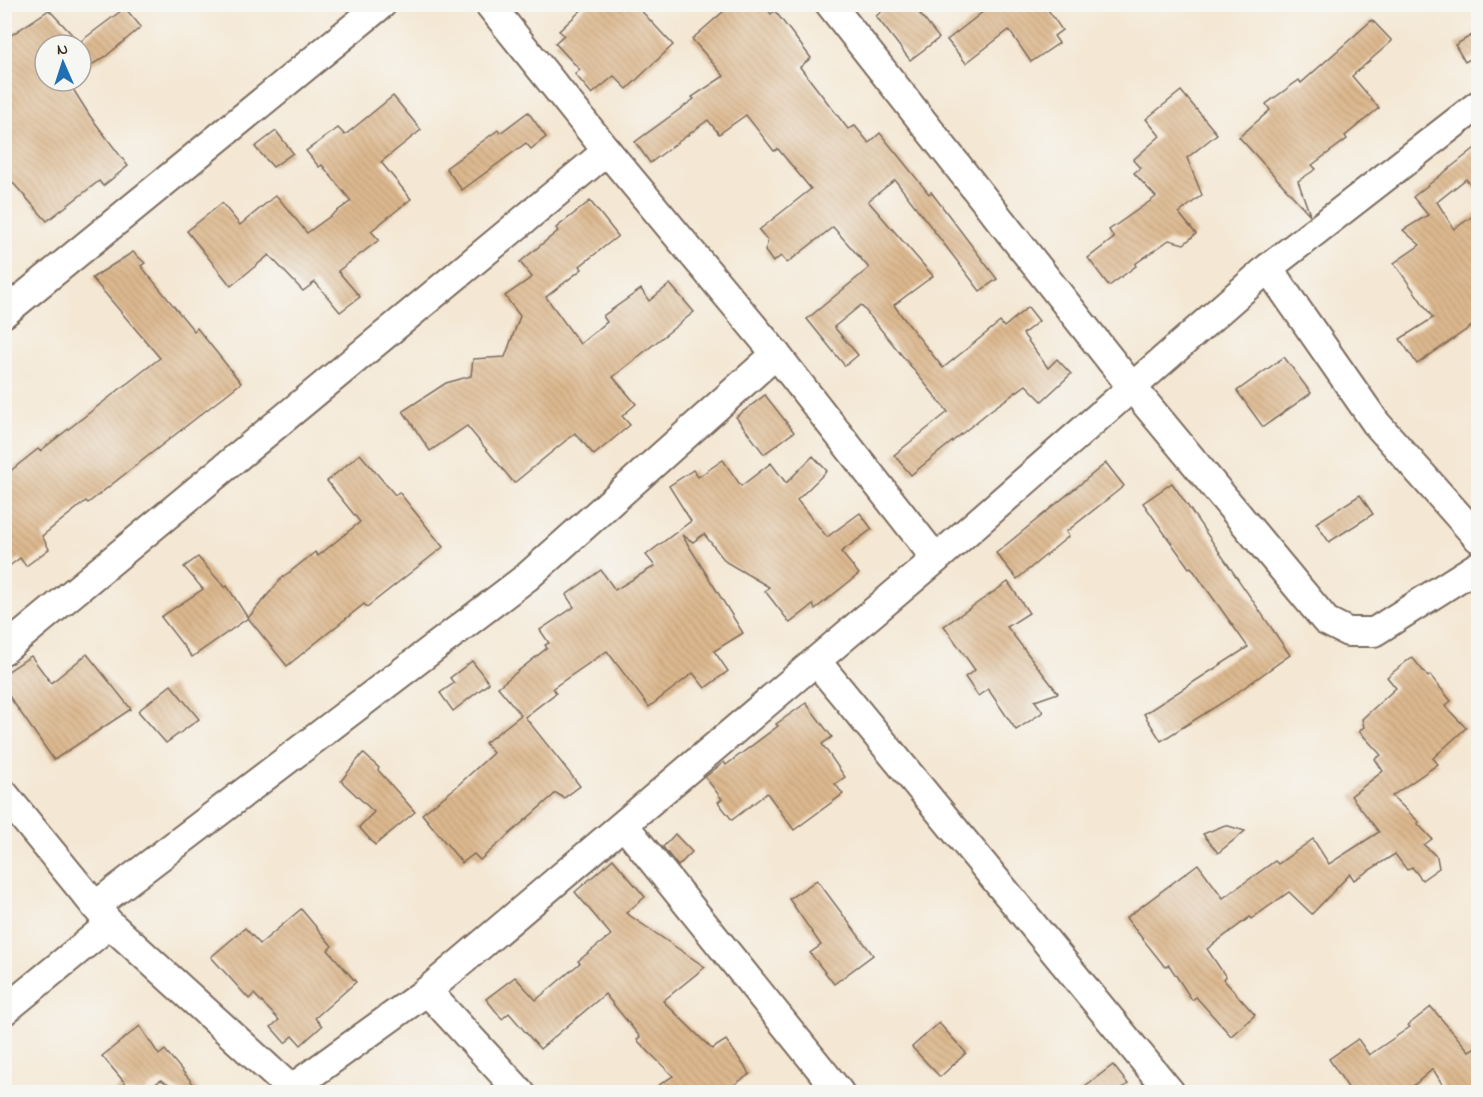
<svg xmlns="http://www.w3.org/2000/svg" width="1483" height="1097" font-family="'Indie Flower',sans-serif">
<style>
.building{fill:url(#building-back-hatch)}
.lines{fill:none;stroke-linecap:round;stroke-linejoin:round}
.minor-casing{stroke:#7c6c5d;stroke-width:32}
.minor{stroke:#fff;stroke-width:28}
</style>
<defs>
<pattern id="building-back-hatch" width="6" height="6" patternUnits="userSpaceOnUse" patternTransform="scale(1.5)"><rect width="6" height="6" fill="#dcb88e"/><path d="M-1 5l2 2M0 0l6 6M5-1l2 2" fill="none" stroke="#be9e7a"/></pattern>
</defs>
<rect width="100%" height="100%" fill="#f6f6f2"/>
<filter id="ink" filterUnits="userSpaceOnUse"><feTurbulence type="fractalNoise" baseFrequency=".0167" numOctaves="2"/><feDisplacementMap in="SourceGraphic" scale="12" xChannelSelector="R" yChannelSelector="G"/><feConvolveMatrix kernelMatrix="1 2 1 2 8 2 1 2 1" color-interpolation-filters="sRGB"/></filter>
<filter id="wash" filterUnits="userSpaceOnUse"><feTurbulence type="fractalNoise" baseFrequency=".008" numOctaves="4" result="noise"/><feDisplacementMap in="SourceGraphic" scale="24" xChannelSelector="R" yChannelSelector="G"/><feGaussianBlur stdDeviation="1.35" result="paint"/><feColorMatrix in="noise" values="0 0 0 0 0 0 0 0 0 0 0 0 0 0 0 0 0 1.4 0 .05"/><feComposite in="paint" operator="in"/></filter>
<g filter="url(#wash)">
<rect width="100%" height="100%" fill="#f4e7d3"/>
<g id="blocks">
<g class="building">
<path d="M588,4H635L673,45L627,89L614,76L592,94L575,74L580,70L555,43L564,35L559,31Z"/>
<path d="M732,4H763L771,14L775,11L811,58L800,67L848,129L855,126L869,143L880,133L929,194L931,192L997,279L980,291L895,180L868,201L933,276L894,305L901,315L943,368L1000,322L1004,327L1028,307L1039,321L1023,334L1048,368L1057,359L1071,374L1042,401L1026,385L991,410L911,475L894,455L948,412L861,305L834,327L858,355L845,366L807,319L869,268L833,227L787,263L781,256L773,262L765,251L768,241L759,230L811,189L778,149L774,151L746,115L719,134L708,120L650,163L635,142L694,99L692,97L724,76L692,39Z"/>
<path d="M891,4H912L939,38L910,60L876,16Z"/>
<path d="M993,4H1044L1062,30L1054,36L1059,43L1031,62L1009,30L966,63L947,40Z"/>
<path d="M125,8L141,27L105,57L81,71V45H45V81H68L90,116L128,166L103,186L99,181L47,221L13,183L4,190V40L49,10L81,44V41Z"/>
<path d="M1372,20L1392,41L1352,76L1379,108L1345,136L1347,139L1312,165L1316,169L1298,181L1310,215L1239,137L1270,110L1266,104L1299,80L1301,83Z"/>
<path d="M1472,35L1479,46V54L1465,62L1455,45Z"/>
<path d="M1181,91L1217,134L1187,158L1202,195L1179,213L1196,234L1184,244L1169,240L1135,264L1136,266L1109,286L1088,258L1114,238L1109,230L1156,197L1134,173L1140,168L1133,160L1160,136L1146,119Z"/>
<path d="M393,96L421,130L381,162L411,199L371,231L379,240L338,271L360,297L340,312L315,282L303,291L269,255L231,286L187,231L222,203L240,225L276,195L307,233L351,201L322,165L319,167L306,151L338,128L345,135Z"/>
<path d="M528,112L546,137L531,149L526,143L462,190L446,168L498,130L500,133Z"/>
<path d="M276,131L293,153L273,167L255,147Z"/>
<path d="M1479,145V194L1466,179L1437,202L1454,229L1479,212V321L1417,364L1400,339L1433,318L1394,263L1420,245L1403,230L1428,215L1413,197Z"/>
<path d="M590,201L618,236L580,266L582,269L546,297L580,344L607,322L603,316L641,289L649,301L670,284L694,312L613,377L636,404L622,416L630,425L594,455L575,433L514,483L467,426L430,451L403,411L446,383L471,376L473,359L505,357L520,316L505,296L532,277L520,262L558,231L556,228Z"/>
<path d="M133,252L145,263L141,266L194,331L197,328L241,383L88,503L86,501L42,536L49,549L26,566L20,558L4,570V476L38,449L40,451L160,358L92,278Z"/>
<path d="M1284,357L1311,393L1263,427L1237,391Z"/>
<path d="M765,395L794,432L764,454L736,417Z"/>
<path d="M360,454L395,495L399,492L443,547L367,607L364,604L287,666L248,618L281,579L315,552L318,556L360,522L327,481Z"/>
<path d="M813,456L827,471L797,500L827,537L860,513L872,529L841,552L859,574L815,609L813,605L790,623L765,591L769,587L726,562L704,534L693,542L682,535L743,633L714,651L728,671L705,688L693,673L649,707L607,651L553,688L556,693L525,717L580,786L564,798L556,793L480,860L474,854L462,863L422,814L455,788L493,753L485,743L521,715L498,687L547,648L545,645L549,643L540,630L574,607L566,595L601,570L615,590L655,566L646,555L691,521L669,486L693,470L698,477L723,460L741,486L771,463L786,483Z"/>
<path d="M1106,463L1124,486L1066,532L1069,536L1017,579L996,553Z"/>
<path d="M1172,483L1290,655L1228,699L1161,741L1144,714L1248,647L1191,567L1189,568L1143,503Z"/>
<path d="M1360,495L1373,514L1329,542L1316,523Z"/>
<path d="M198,557L225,588L227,586L248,618L192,657L161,617L203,589L184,567Z"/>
<path d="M1008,582L1029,613L1007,627L1058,693L1035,701L1043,712L1016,730L988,689L978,696L965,677L975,670L944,626Z"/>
<path d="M87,654L131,709L54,760L4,689V674L31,656L51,683Z"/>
<path d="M1412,657L1428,677L1430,675L1451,701L1445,706L1466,728L1433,758L1438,764L1392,796L1419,822L1417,823L1432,839L1424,845L1437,857L1439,868L1422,880L1412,867L1407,870L1395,854L1354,880L1350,874L1312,914L1289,892L1251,919L1250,917L1207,949L1226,977L1223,979L1255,1015L1231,1036L1196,997L1192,1000L1169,965L1165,967L1126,918L1198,864L1223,898L1275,861L1278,864L1313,839L1329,864L1379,832L1351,796L1383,771L1375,759L1381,755L1359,731L1364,727L1362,719L1396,688L1387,677Z"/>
<path d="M472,661L489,683L453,711L440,693L454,683L450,678Z"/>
<path d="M171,685L199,719L166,743L138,711Z"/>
<path d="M806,703L832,737L822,744L845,777L835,784L843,794L794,830L767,793L732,820L718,802L722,799L705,777L724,762L726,765L778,726L776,724Z"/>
<path d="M363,753L379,768L378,770L415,812L375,845L359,827L374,812L341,781Z"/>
<path d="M1225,825L1245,831L1218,853L1203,834Z"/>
<path d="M675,834L692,852L678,866L663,847Z"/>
<path d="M613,859L645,897L626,913L705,967L663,1001L712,1049L726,1040L750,1074L723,1092H648L673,1076L637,1040L640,1037L605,994L540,1049L509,1013L502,1019L486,999L515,977L536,1000L580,963L578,961L611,935L575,892Z"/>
<path d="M817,880L873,955L834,984L810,953L821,945L789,899Z"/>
<path d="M301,909L332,946L328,950L356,982L315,1018L322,1026L301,1045L293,1036L285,1043L271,1027L279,1020L254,994L249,999L211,957L245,928L260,944Z"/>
<path d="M1431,1007L1469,1051L1479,1045V1092H1447L1433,1069L1406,1092H1351L1329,1059L1358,1039L1369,1055L1410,1027L1408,1025Z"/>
<path d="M939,1023L966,1053L940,1077L912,1047Z"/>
<path d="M140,1026L159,1055L165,1050L200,1092H183L161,1080L144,1092H114L125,1083L102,1056Z"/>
<path d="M1113,1065L1128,1084L1117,1092H1077Z"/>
</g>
</g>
</g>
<g filter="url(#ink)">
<use href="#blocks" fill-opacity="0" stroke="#7c6c5d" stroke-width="1.5"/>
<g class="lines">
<defs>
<g id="minor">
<path d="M489,4L607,151L776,354L936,559"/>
<path d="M830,4L1131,386L1326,621L1348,632H1374L1478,566"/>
<path d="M1478,105L1268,268L1376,423L1478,538"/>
<path d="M4,313L382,4"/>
<path d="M4,650L607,151"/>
<path d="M816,661L1170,1092"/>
<path d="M4,794L110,924L291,1089L290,1092"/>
<path d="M624,825L839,1092"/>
<path d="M95,906L527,577L776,354"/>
<path d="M427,991L520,1092"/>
<path d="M4,1011L110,924"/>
<path d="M291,1089L427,991L936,559L1268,268"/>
</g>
</defs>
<use href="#minor" class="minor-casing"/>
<use href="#minor" class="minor"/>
</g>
</g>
<rect width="1483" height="1097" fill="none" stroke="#f6f6f2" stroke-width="24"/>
<g transform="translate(63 63) rotate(357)"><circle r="28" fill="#f6f6f2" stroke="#aba49d" stroke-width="1.5"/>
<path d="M0-4.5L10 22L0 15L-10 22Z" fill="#1f6fb2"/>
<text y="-9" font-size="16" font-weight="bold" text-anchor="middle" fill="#3b2a1e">N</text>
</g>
</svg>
